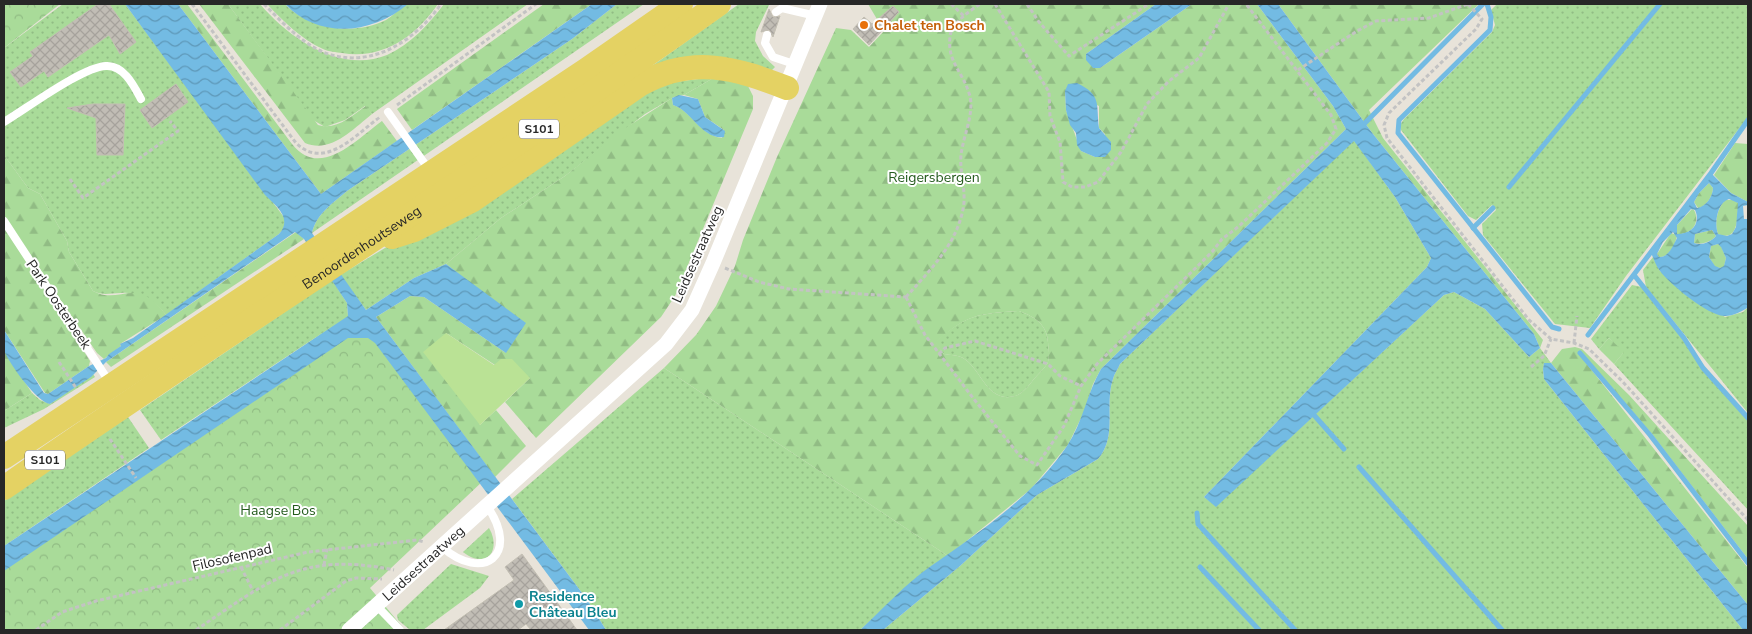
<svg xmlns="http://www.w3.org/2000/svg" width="1752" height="634" font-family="'Nunito Sans',sans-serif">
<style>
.grass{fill:url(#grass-dots)}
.forest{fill:url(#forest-firs);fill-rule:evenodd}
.park{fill:url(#park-crowns)}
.pitch{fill:#bae295}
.water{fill:url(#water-waves);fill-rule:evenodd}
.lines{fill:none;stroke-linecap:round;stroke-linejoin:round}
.stream{stroke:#73bbe3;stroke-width:5}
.building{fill:url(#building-cross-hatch);stroke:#c3bfb3}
.path{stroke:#c3c3c3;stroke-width:3;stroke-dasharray:4 2.5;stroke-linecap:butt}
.service{stroke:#fff;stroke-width:8}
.minor{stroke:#fff;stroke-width:15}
.primary{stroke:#e4d263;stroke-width:24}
.food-dot{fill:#e8710a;stroke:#fff;stroke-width:2}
.culture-dot{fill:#0f9aa8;stroke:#fff;stroke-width:2}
.labels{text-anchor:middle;stroke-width:4;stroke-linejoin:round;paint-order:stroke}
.shield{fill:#fff;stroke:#686868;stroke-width:1}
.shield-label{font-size:12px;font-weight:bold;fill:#272727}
.food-label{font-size:14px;font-weight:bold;fill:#c56008;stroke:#fff;text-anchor:start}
.park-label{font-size:14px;fill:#255c1e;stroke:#fff}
.street-label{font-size:14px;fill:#272727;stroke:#fff}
.culture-label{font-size:14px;font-weight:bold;fill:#0d838f;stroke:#fff;text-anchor:start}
</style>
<defs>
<pattern id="grass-dots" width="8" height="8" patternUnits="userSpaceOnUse" patternTransform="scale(1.25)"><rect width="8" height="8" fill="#a9db99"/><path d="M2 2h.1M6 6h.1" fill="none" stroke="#91bc84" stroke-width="1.8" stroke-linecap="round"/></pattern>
<pattern id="forest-firs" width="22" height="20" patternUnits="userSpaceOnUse" patternTransform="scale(1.25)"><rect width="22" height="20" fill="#a9db99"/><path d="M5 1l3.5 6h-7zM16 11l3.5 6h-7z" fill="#91bc84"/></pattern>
<pattern id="park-crowns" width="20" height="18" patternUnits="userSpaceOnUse" patternTransform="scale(1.25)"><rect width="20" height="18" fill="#a9db99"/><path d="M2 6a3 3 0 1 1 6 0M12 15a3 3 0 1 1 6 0" fill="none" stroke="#91bc84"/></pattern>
<pattern id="water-waves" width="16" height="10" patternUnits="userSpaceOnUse" patternTransform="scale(1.25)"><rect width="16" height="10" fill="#73bbe3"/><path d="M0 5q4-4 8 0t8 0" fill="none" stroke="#5e98b8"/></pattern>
<pattern id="building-cross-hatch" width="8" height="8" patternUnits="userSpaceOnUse" patternTransform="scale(1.25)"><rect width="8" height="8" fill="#c1bdb5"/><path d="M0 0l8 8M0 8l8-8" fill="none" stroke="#a6a29c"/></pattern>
</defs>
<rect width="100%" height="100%" fill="#e8e3d9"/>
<g class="grass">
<path d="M63,4H125L286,220L283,229L279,234L166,315C156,301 139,291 121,293C110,293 103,296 93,291L69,252L67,241L40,194L28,188L4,155V48Z"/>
<path d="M228,4H260C289,38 340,74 387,55C411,44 429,24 444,4H528L372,114L365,106L345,120L325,127L313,120Z"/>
<path d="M267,4H285C309,29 354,36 386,20C393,16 400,7 407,4C415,1 430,4 438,4C416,36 383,60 342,53C336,52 329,52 323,49C301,39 283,21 267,4Z"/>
<path d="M617,4H644L312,233C316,214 333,203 347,191L572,39Z"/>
<path d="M739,4H775L769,5L756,32L755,41L763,56L775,67L772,70L638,76Z"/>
<path d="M1497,4H1748V117L1626,276L1590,328L1555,324L1483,235L1482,224L1496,210L1492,205L1476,220L1468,216L1401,130L1400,125L1404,119L1492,32L1495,25L1491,10Z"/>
<path d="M715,77L684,95L674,97L645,114L565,176L501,218L446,264L414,278L366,310L340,275L658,84Z"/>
<path d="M1354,140L1395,197L1431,258L1427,267L1204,497L1216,506L1444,295L1454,292L1485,309L1529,357L1540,348L1551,363L1544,364L1543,369L1544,379L1743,630H883L960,566L1037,495L1098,459C1118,436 1104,405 1113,379C1114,374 1118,369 1120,364Z"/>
<path d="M1653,257L1660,271L1725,317L1743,312L1748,307V413L1646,287L1643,270Z"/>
<path d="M332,280L347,303L348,316L161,440L140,410Z"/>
<path d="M1632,285L1642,287L1683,338L1703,370L1748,419V510L1614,364L1623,353L1609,338L1599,349L1591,339Z"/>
<path d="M1019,311C1041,319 1050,329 1048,353C1048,357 1049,362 1047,364C1044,369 1038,374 1034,379C1029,385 1023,394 1015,396C987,404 981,368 963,358C958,355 950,355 944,354L935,342C968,314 977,314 1019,311Z"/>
<path d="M664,368L948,556L930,567L860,630H606L588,601L512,499Z"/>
<path d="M93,374L95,377L44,409L4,428V411L32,393L40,400L50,404Z"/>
<path d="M128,417L149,448L4,546V501Z"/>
<path d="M489,528C502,551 486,570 463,552Z"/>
<path d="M451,564L489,576L480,588L423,630H410L398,620L397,615Z"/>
</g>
<g class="forest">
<path d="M178,4H187L292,144C320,180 357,139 382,121L397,141L321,194Z"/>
<path d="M199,4H228L318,125C336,131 351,116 366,106L372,114C353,129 331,154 305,143Z"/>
<path d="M544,4H592L412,130L397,109Z"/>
<path d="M868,4H1156L1086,54L1100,68L1192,4H1257L1333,106L1346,129L1101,369L1093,384L1084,412L1068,445L1031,489L948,556L664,368L696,335L716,306L735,266L743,240L777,157L836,28L851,30L869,47L884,31ZM1065,91L1099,106V128L1105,134V157H1095L1081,151L1066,110ZM1019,311C1041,319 1050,329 1048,353C1048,356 1049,362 1047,364C1044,369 1038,374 1034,379C1029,385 1023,394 1015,396C987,404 981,368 963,358C958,355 950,355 944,354L936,342C968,314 977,314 1019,311Z"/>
<path d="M1278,4H1479L1369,110L1383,138L1543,340L1540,348L1534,334L1373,134Z"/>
<path d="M715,77L748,86L753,96V109L675,296L661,317L536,438L505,402L530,378L495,365L446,333L480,425L496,410L526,446L495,477L376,317L410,296L424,297L506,353L482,292L446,264L501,218L565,176L624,129L672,98L673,105C692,111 699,135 722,138L724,130L705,117L698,99L684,95Z"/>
<path d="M1735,143L1748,144V202L1731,193L1714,175Z"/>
<path d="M4,155L28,188L40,194L67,241L69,252L93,291C120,306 136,274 166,315L120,344L121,346L104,359L97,353L4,218Z"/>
<path d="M1709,183L1713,188C1713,196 1706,207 1698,208L1694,202L1699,193Z"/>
<path d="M1725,200H1734L1738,203C1738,217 1738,243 1718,234C1714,223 1717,209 1725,200Z"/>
<path d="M1692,209L1694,210C1701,223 1691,235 1677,234V225Z"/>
<path d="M4,226L90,361L89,366L48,394L45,393L4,330Z"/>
<path d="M1712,230L1716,236C1711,242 1701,245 1694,243L1695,234Z"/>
<path d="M296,232L304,239L111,367L106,362Z"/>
<path d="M1671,233L1677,235C1676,244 1669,258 1659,257L1657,254Z"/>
<path d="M1718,244L1721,246L1726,258L1724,267L1720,268L1715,267L1709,257L1711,246Z"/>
<path d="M1609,338L1624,352L1614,364L1599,349Z"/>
<path d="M1575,347L1582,349L1629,395L1748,526V559L1652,434L1581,352L1579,354L1748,568V605L1551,363L1562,349Z"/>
<path d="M4,350L32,393L4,411Z"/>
</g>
<g class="park">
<path d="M4,4H60L4,48Z"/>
<path d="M359,307L484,480L370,588L405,630H4V557Z"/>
</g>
<path class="pitch" d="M446,333L494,365L501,359H512L530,378L480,425L423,352Z"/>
<g class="water">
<path d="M125,4H178L321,194L592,4H617L572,39L347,191C333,203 316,214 312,233L366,310L414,278L446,264L526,323L506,353L424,297L410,296L376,317L588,601L606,630H589L375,343L368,338H348L4,571V546L348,316L347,303L304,239L295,232L106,362L91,377L50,404C37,402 9,364 4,350C2,345 4,336 4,330L44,393L48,394L89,366L106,358L109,354L121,346L120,344L133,338L279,234C293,218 276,206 265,195Z"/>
<path d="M285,4H408C373,34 319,40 285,4Z"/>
<path d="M1156,4H1192L1100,68H1093L1086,60V54Z"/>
<path d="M1257,4H1278L1373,134L1534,334L1540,348L1529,357L1485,309L1454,292L1444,295L1216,507L1204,497L1427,267L1431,258L1395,197L1354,141L1120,364C1118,369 1114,374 1113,379C1104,405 1118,436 1098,459L1037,495L960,566L883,630H860C883,609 905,584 931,566C980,532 1033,496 1067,446C1083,422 1087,393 1101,369L1346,129L1333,106Z"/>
<path d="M1077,83C1102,95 1096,104 1099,128L1111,142V150L1105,157H1095L1081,151L1077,145L1076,133L1070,125L1066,110L1065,91L1068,84Z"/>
<path d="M679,95L698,99L705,117L725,131L724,137C702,140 691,110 673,105L672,98Z"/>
<path d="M1711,173L1731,193L1748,202V205L1743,206L1744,219H1748V307C1744,311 1730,317 1724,316C1707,315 1670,284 1660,271C1656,266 1654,259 1651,253ZM1709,183L1713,188C1713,196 1706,207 1697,208L1694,202L1699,193ZM1729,199L1738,203L1736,227L1732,234L1727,236L1718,234C1714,223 1717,203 1729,199ZM1691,209L1695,210C1701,223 1692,234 1677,234V225ZM1712,230L1716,236C1711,242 1701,246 1694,243L1695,234ZM1673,232L1677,238C1673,246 1668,258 1659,257L1657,254L1663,242ZM1718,244L1721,247L1726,258L1724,266L1720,268L1715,266L1709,257L1711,246Z"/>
<path d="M1544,363H1551L1748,605V630H1743L1544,379L1543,369Z"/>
</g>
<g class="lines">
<g class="stream">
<path d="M1487,4L1491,17L1490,30L1399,120L1398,133L1552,327L1559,329"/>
<path d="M1365,123L1483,4"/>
<path d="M1509,187L1660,4"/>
<path d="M1473,228L1493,208"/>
<path d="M1634,275L1684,338L1703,368L1748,418"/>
<path d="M1588,335L1711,173L1748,120"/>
<path d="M1580,353L1650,435L1748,563"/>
<path d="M1314,415L1344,449"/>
<path d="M1359,467L1502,630"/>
<path d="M1197,513L1198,524L1295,630"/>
<path d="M1200,567L1259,630"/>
</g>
</g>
<g class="building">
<path d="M98,4H109L136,42L120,54L109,35L48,77L44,71L21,87L10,72L33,56L30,52Z"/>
<path d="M893,6L899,12L869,45L853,29L864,17L872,24Z"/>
<path d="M769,9L773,17L780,16L773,37L769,30L761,32Z"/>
<path d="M176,84L188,102L152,128L140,110Z"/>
<path d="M93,104H125L123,155H97L96,118L67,108Z"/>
<path d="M522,554L577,630H531L526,624L518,630H444L514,580L505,567Z"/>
</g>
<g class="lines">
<g class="path">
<path d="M192,4L296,143C325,171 355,135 380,117"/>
<path d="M264,4C281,21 300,42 323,52C370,71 415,41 441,4"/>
<path d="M951,4L964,16"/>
<path d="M995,4L1049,92L1050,116L1060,142L1063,182L1072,187H1085L1098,182L1121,152L1147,104L1169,81L1199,58L1229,4"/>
<path d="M1027,4L1039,22L1069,56L1149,4"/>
<path d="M1468,4L1482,19L1476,29L1389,113L1384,125L1387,138L1529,320L1551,339L1574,343L1589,349L1623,382L1748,520"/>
<path d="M1298,70L1357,31L1376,21L1429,18L1468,4"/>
<path d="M397,105L536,4"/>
<path d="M70,179L83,198L178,131L170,121"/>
<path d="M725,268L759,282L789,289L906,297"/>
<path d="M906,297L925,335L973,398L1020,456L1037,465L1064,426L1081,386L1097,364L1212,252L1222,239L1238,227L1327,143L1336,129L1331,115L1246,4"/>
<path d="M906,297C931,269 960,241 964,202C965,185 958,165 962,149C965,132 975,110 969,93C962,71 947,61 950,37C951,23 970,11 980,4"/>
<path d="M1574,343L1577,316"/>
<path d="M939,354L945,348L975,341L1048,364L1060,376L1081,386"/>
<path d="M59,362L76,388"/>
<path d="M1531,367L1544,356L1551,339"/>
<path d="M110,439L136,478"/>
<path d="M324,565L327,549"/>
<path d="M241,567L253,591"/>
<path d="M36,630L62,612L96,601L308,552L417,540L424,542"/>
<path d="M196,630C268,581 302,551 394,570"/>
<path d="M280,630L346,581L356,578L382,579"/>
</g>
<g class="service">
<path d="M776,12L782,8L816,16"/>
<path d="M767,35L765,43L773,57L797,65"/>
<path d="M388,112L430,171"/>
<path d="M4,122C26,109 82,67 106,66C124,65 134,86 141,99"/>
<path d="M4,221L110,383"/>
<path d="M442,547C483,583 521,555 487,506"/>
<path d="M377,606L400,630"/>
</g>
<path class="minor" id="s1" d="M349,630L666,344L692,310L713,263L820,4"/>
<g class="primary">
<path d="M392,237L414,230L473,200L641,84C693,55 735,68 787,88"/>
<path d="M4,457L586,70L681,4"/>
<path id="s2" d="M4,488C240,323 485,171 719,4"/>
</g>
</g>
<circle class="food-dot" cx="864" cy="25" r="5"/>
<circle class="culture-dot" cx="519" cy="604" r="5"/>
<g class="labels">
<g class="shield">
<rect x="519" y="119.5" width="40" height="19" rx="4"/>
<rect x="25" y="450.5" width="40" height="19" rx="4"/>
</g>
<g class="shield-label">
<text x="539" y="133">S101</text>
<text x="45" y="464">S101</text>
</g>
<g class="food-label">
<text x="874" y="30">Chalet ten Bosch</text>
</g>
<g class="park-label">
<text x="934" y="182">Reigersbergen</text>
<text x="278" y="515">Haagse Bos</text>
</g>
<g class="street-label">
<text dy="5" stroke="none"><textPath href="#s2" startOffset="431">Benoordenhoutseweg</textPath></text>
<text transform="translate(697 254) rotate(-66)" y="5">Leidsestraatweg</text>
<text transform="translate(59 304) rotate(56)" y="5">Park Oosterbeek</text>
<text transform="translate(232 557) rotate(-13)" y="5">Filosofenpad</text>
<text dy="5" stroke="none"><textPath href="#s1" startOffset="100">Leidsestraatweg</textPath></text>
</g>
<g class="culture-label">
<text x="529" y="601">Residence<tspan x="529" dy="16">Château Bleu</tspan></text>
</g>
</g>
<rect width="1752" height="634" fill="none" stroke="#272727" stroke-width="10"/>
</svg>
